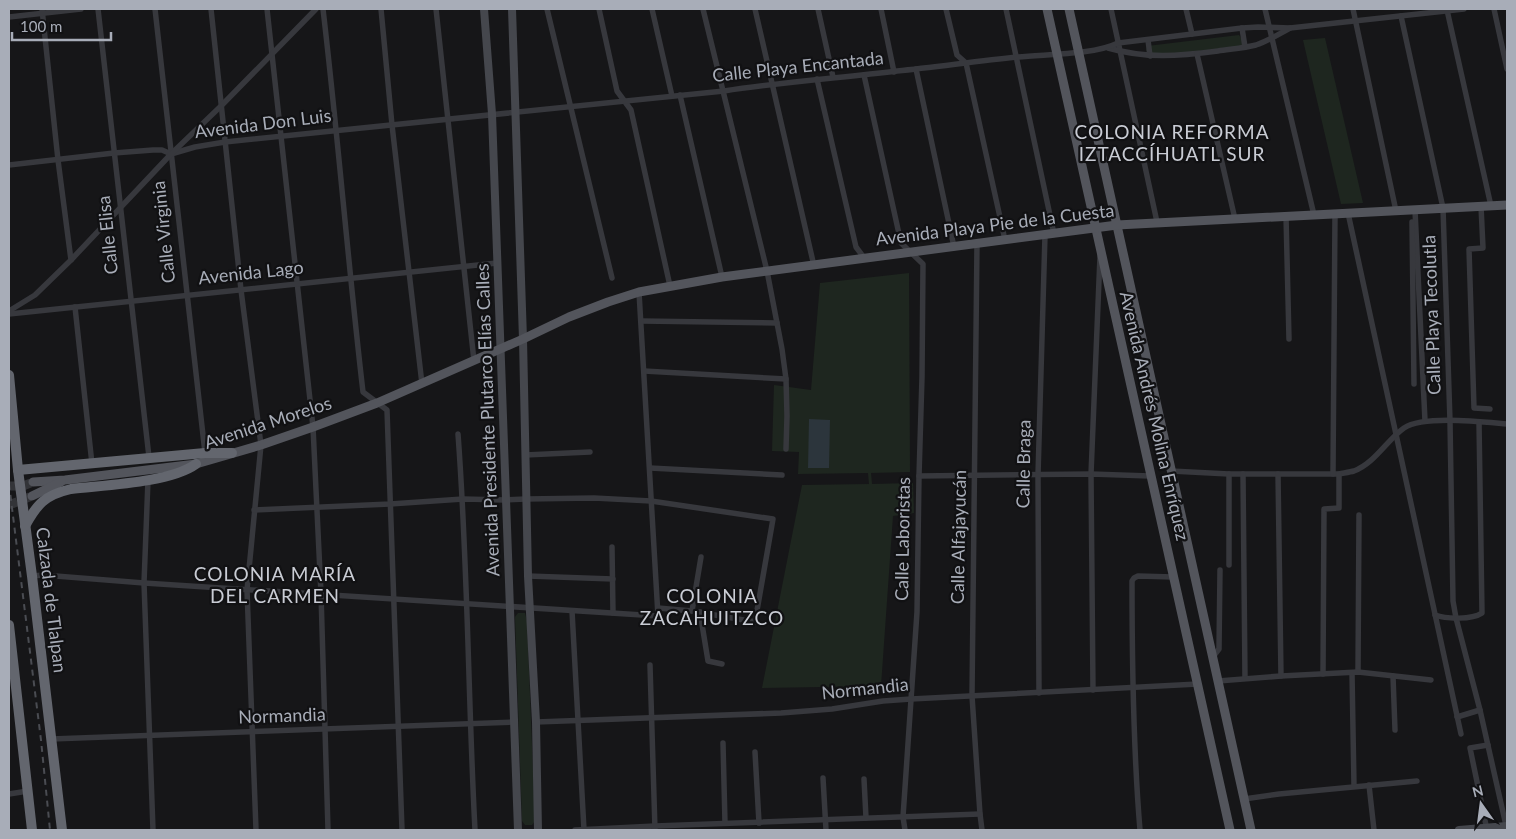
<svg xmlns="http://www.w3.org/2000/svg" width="1516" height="839" font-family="Lato,sans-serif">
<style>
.green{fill:#1e261f}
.water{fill:#2c353c}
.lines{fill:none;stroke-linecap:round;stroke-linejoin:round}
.primary-tunnel{stroke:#333438;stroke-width:9;stroke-dasharray:9 4.5;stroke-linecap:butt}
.street{stroke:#37383d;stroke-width:5.5}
.secondary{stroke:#45474d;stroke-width:8}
.primary{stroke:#53555c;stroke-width:9}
.highway{stroke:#63666e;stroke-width:10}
.rail{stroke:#4a4c52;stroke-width:2;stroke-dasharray:6 5;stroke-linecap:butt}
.labels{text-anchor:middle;stroke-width:4.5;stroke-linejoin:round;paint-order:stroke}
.street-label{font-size:18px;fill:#a8adb8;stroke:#111113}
.neighbourhood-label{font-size:19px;letter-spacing:1px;fill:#c9ccd4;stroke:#111113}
</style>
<rect width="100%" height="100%" fill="#161618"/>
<g class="green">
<path d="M1239,35L1242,40V45L1239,47L1179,54H1148L1146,50L1147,46Z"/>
<path d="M1325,38L1363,203L1341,204L1303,40Z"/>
<path d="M909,273L910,472L871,473L872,484L913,483L914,513L893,516L881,686L762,688L802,485L869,484L868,473L798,474L799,452L772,451L774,385L811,390L820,283Z"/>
<path d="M518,613H525L527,621L535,821L532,825H525L522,821L515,617Z"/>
</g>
<path class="water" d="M809,419L830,420L829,468H808Z"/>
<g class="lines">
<g class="primary-tunnel">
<path d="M9,486H23L33,482"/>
<path d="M9,505L32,496"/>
</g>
<g class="street">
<path d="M42,9L58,160L71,260"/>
<path d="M98,9L149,457"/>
<path d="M155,9L205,453"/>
<path d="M211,9L241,290L261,445L247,590L256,830"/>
<path d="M267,9L313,427L321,594L328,830"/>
<path d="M323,9C338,136 348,264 363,392L387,410L402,830"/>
<path d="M381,9L392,125L422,384"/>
<path d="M436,9L474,361"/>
<path d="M547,9L612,278"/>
<path d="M599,9L617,91L631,110L670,286"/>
<path d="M652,9L672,96"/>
<path d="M703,9L767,271L782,349L786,379L787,416L786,449"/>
<path d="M755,9L814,266"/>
<path d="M818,9L833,77"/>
<path d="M881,9L894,72"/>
<path d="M946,9L957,55L966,63L1005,240"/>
<path d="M1006,9L1054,234"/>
<path d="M1111,9L1157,222"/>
<path d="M1186,9L1192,34"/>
<path d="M1265,9L1314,215"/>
<path d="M1353,9L1396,211"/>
<path d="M1494,9L1507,69"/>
<path d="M1447,10L1491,206"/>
<path d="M1401,16L1443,208L1450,421L1453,601L1456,618L1480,710L1507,830"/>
<path d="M9,17L81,9"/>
<path d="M1242,28L1245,47"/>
<path d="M1148,40L1150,56"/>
<path d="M1108,48C1146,59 1180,56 1218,51C1231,49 1244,48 1256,45C1268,41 1279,34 1290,28"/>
<path d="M1197,54L1235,219"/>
<path d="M916,69L954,247"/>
<path d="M864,75L901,243L923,264L922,377L919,476L917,612L903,817L905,830"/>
<path d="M817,79L856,247L865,259"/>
<path d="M680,95L722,277"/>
<path d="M9,165L114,153L153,150H162L171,154L195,147L225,142L724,91C782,82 839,78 897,71C937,67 977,61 1018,57C1046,54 1094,55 1118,43L1242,28L1258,27L1290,28L1464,9"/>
<path d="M1481,206L1483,248L1469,249L1474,408L1490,409"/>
<path d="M1415,210L1425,421"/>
<path d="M1348,213L1461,734"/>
<path d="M1286,216L1289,339"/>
<path d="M1412,222L1414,384"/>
<path d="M977,244L972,696L980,814L982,830"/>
<path d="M75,307L92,464"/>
<path d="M9,311L35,295L71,260L171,154L221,106L316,9"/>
<path d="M9,314L497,263"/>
<path d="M641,321L777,323"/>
<path d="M644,371L786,379"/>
<path d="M458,434C468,566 468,698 475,830"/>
<path d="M525,455L590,452"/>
<path d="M650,468L782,475"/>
<path d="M1171,471L1229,474H1339C1344,473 1350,472 1354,471C1375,463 1387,440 1404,428C1424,415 1483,422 1507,424"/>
<path d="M1229,474V565"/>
<path d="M1243,474L1245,678"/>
<path d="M1278,474L1281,676"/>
<path d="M1333,474L1335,214"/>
<path d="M919,476L1091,474L1150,476"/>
<path d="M148,480L144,583L153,830"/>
<path d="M254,510L390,504L463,499L505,500L526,499L594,498L651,501L773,519L755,622L692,611L658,608"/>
<path d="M612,547L613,613"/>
<path d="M32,576L43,575L144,583L658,616L639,292"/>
<path d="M528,576L613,579"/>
<path d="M572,611L584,830"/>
<path d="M692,611L701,557"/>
<path d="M700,612L708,661L722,664"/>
<path d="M1435,615C1446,619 1472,620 1482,613L1479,422"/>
<path d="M1212,658L1219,649L1220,570"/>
<path d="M650,665L655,830"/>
<path d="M1358,672L1359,515"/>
<path d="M1352,673L1354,786"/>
<path d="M1323,674L1324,509L1339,508V474"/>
<path d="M1393,676L1395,730"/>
<path d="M1218,681L1281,676L1358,672L1431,680"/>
<path d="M1093,690L1091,474L1100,256"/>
<path d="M1039,693L1038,475L1045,235"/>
<path d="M1457,717L1480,710"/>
<path d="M536,722L781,713L832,709L883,701L911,699L1198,684"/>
<path d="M51,739L514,722"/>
<path d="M723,743L725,823"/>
<path d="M755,752L759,823"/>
<path d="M823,778L826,830"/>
<path d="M864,779L866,818"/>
<path d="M1369,785L1374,830"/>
<path d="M9,794L28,791"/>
<path d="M1244,799L1279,794L1417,781"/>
<path d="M575,830L655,826L980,814"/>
<path d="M1140,830C1133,747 1132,664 1132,581L1134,578L1138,576L1173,577"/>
<path d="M1487,830L1470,748L1488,745"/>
</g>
<g class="secondary">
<path d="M484,9L492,114L518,830"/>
<path d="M512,9L523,339L528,576L536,722L538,830"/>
<path d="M1459,830L1507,826"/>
</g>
<g class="primary">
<path d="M1047,9L1230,830"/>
<path d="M1069,9L1251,830"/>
<path d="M33,482L65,480L196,464L261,445L313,427L377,403L523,339L569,317L608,302L639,292L722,277L1117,225L1507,205"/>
<path d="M32,496L61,482"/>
</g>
<g class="highway">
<path d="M9,375L18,470L32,576L62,830"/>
<path d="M18,470L205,453H232"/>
<path d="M25,526C37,504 45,495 71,489C104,485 170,483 196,464"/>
<path d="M9,625L32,830"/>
</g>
<path class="rail" d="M9,484L41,740L50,830"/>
</g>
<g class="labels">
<g class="street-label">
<text transform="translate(798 67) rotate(-6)" y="6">Calle Playa Encantada</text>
<text transform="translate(263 124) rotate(-7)" y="6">Avenida Don Luis</text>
<text transform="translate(995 225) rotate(-7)" y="6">Avenida Playa Pie de la Cuesta</text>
<text transform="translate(164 232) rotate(-96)" y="6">Calle Virginia</text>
<text transform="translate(108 235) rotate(-96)" y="6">Calle Elisa</text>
<text transform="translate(251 273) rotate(-6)" y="6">Avenida Lago</text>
<text transform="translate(1432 315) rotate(-92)" y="6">Calle Playa Tecolutla</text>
<text transform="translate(1154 416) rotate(77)" y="6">Avenida Andrés Molina Enríquez</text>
<text transform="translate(488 420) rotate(-92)" y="6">Avenida Presidente Plutarco Elías Calles</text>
<text transform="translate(268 423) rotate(-18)" y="6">Avenida Morelos</text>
<text transform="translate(1024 464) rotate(-89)" y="6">Calle Braga</text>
<text transform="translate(959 537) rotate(-89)" y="6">Calle Alfajayucán</text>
<text transform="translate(903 539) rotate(-89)" y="6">Calle Laboristas</text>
<text transform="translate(51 600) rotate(83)" y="6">Calzada de Tlalpan</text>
<text transform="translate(865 689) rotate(-6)" y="6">Normandia</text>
<text transform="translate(282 716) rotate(-2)" y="6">Normandia</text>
</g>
<g class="neighbourhood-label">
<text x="1172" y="139">COLONIA REFORMA<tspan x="1172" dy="22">IZTACCÍHUATL SUR</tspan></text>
<text x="275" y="581">COLONIA MARÍA<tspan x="275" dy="22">DEL CARMEN</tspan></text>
<text x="712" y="603">COLONIA<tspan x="712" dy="22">ZACAHUITZCO</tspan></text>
</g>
</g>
<rect width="1516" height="839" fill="none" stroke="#a8adb8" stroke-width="20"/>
<g transform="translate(1481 804) rotate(346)" stroke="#111113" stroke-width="4" paint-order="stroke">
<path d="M0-4L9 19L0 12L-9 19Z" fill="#a8adb8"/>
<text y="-8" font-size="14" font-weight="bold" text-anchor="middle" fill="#a8adb8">N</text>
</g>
<path d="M12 32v8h99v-8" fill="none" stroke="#a8adb8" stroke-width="2.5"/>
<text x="20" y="32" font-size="15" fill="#a8adb8" stroke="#111113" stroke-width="4" paint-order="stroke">100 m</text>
</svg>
